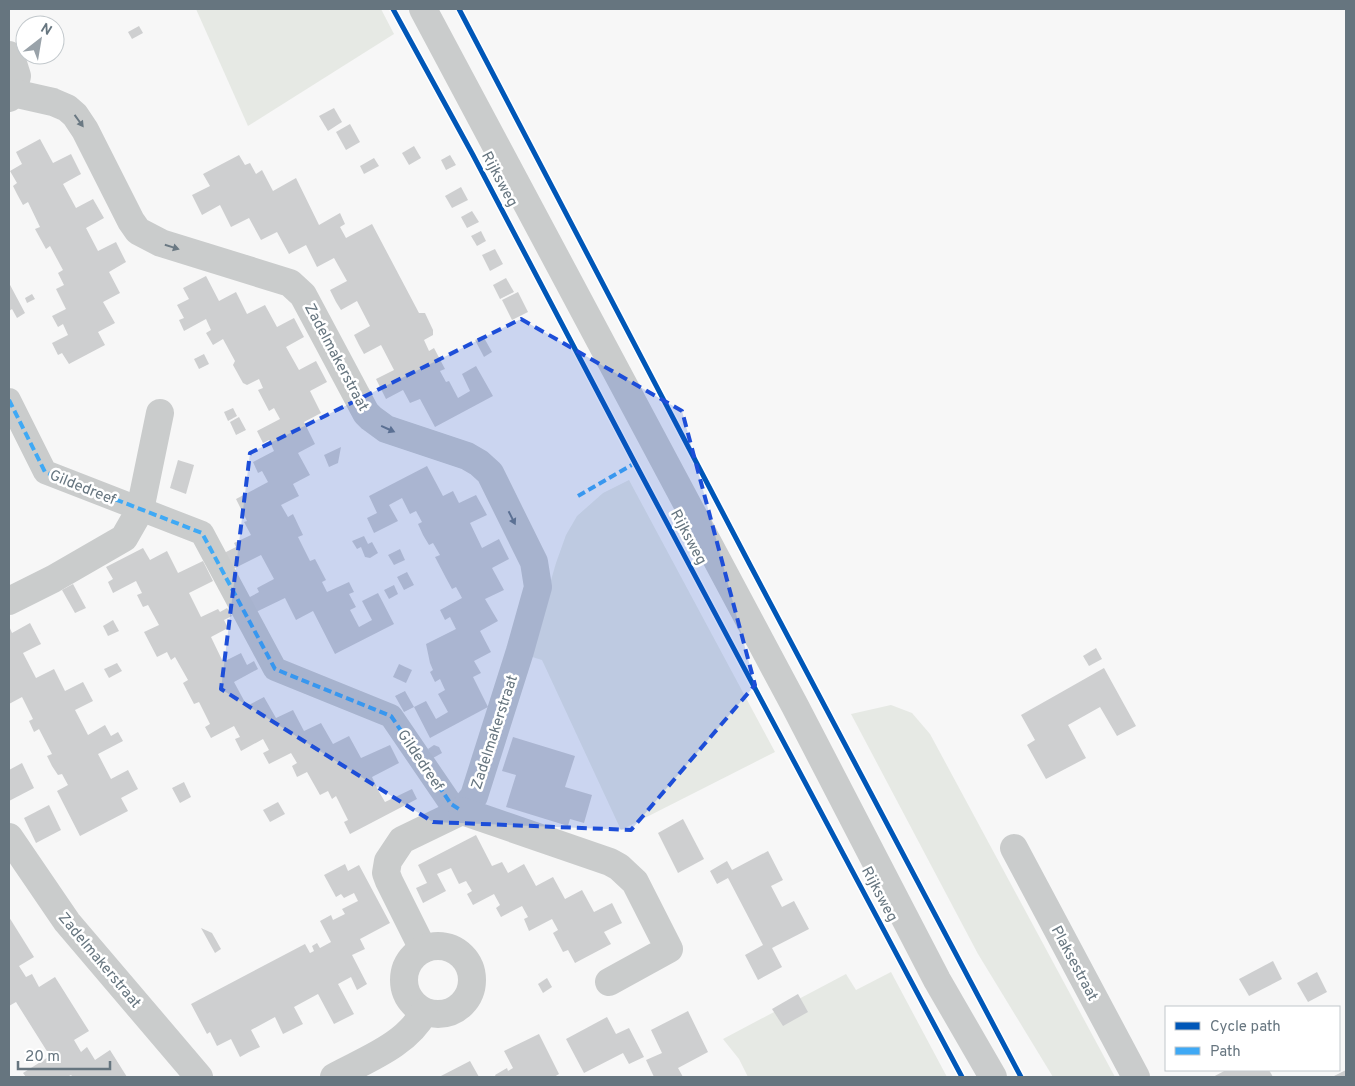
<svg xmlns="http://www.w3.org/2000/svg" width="1355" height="1086" font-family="Overpass,sans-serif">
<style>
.green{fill:#e6e9e4}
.building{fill:#cecfd0}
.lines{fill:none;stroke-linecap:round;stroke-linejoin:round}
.pedestrian{stroke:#cacccc;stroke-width:24}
.minor{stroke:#cacccc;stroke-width:28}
.tertiary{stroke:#cacccc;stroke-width:28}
.quiet{stroke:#3fa9f5;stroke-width:4;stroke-dasharray:8 4;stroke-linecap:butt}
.cycleway-casing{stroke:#fff;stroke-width:8}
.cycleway{stroke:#0057b8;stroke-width:5}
.oneway{fill:#6b7983}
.marked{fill:#1d4ed8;fill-opacity:0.2;stroke:#1d4ed8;stroke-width:4;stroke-dasharray:10 6;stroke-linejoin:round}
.labels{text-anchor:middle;stroke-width:5;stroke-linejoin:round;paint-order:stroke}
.street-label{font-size:15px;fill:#66757f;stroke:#fff}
</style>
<rect width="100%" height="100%" fill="#f7f7f7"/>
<g class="green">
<path d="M196,9H381L394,34L248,126Z"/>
<path d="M629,480L775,752L621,830L542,660L529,656L556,563L566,535L577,516L603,493Z"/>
<path d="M891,705L912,713L930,734L1115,1077H1053L978,954L851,714Z"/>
<path d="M891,972L947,1077H748L739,1059L723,1039L846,974L856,990Z"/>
</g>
<g class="building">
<path d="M139,26L143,33L132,39L128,32Z"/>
<path d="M334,108L342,122L328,131L319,116Z"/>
<path d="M350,124L360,142L346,150L336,132Z"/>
<path d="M40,139L53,163L71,154L81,174L63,184L76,208L93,199L104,218L86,228L98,251L116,242L126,262L109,272L120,293L103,302L115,323L98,332L105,345L69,364L62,353L58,355L52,343L68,335L63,324L58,327L52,316L66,309L56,289L64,285L58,273L63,270L50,246L46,249L35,229L40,227L28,202L23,205L17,194L13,186L17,183L10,171L22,164L16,152Z"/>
<path d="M414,146L421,158L409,165L402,153Z"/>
<path d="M239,155L245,165L250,163L256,174L262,170L273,191L296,178L319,225L340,213L345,224L340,227L346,238L372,224L419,313H425L433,330V335L424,340L429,351L434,348L445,369L440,371L446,382L449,381L458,398L470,391L462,374L476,366L493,396L435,427L420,399L410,403L403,390L386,399L376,379L394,370L381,345L364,354L359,345L354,335L370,326L357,301L341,310L336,302L330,290L347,281L334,258L317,267L306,245L289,254L277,232L261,240L249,218L231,227L220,205L202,215L192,195L210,186L203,174Z"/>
<path d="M450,155L456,165L446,170L441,160Z"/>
<path d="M374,158L379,166L364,174L360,166Z"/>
<path d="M461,187L468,200L452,208L445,196Z"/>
<path d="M472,211L479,222L467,228L461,217Z"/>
<path d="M481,231L486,241L477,246L471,236Z"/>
<path d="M495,249L503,264L490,271L482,255Z"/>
<path d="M206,276L219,301L236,292L247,314L265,305L277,327L294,318L304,337L286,347L299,370L316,361L327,382L310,391L321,413L304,422L315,444L298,453L310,475L293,484L299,496L281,505L288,517L293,514L303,535L298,537L310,561L315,559L326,580L322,582L327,592L349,582L354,592L349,594L356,607L350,610L359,627L372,620L362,601L378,593L394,624L335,654L313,611L296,620L285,598L256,612L248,598L259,592L257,588L274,579L261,555L233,569L224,553L236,547L234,543L251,535L244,522L247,521L236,499L268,482L262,471L258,473L253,462L274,451L269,440L263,443L257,431L280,419L274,408L269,411L258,390L263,388L259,379L247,385L243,383L233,365L235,361L223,339L213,345L206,333L211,330L206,319L184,331L179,320L184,318L177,305L189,299L183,288Z"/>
<path d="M506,278L514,292L500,299L493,285Z"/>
<path d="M9,283L25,313L17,318L12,309L9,311Z"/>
<path d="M518,292L528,312L512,320L502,300Z"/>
<path d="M32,294L35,299L27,303L25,298Z"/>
<path d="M483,336L492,352L484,357L475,340Z"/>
<path d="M204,354L209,364L199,369L194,359Z"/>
<path d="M233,408L237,416L228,421L224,412Z"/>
<path d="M239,417L246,430L236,435L230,422Z"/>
<path d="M341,447L338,463L329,467L324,455Z"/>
<path d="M178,460L194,465L186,494L170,488Z"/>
<path d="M427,466L443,496L453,491L459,503L476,495L487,515L470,523L482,548L499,539L509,559L492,568L504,590L485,599L498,621L480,631L491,652L474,661L481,673L473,677L488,707L430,738L414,707L426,701L436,719L448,712L438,694L445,690L440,679L435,682L430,672L433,670L430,663L426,644L456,629L450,617L445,620L440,610L462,598L456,587L452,589L446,578L435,557L440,555L433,543L429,545L423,535L418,524L422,522L416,511L410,514L402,498L389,505L398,521L374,533L367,518L377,513L369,496Z"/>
<path d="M364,536L368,544L372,542L378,553L370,558L365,557L361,547L357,549L352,541Z"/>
<path d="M143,548L150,560L167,551L178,573L203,561L213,581L189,593L201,617L218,609L220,612L227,608L232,616L224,620L228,628L211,637L223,662L241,653L247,665L254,661L258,669L234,682L247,706L264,697L276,718L293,710L304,731L321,723L333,744L349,736L361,758L390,745L399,763L372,777L378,790L385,802L412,789L417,799L350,834L344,822L348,820L336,796L332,799L328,791L320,795L307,772L297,777L292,766L297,763L291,753L269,764L263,753L269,750L263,739L241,751L235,739L240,737L234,726L211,738L205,727L210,724L199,702L194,704L183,683L188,680L175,657L171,660L167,652L157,657L144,632L159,625L148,605L143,607L137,595L142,593L136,581L113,593L108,582L113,579L106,567Z"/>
<path d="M400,549L405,560L394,565L388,555Z"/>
<path d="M407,572L414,585L404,590L397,577Z"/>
<path d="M73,584L86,608L75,613L62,590Z"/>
<path d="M394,585L398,594L389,599L384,590Z"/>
<path d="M113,620L119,631L108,636L103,626Z"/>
<path d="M30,623L41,644L23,653L36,678L54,669L65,691L83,682L93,701L75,710L88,735L105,725L111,736L118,732L123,741L98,754L111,779L128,770L138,789L121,798L128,811L80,836L57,791L68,785L62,774L58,775L52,766L47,756L52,754L39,729L34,732L29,721L33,719L22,697L9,704V626L12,633Z"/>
<path d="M1096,648L1102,659L1089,666L1083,656Z"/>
<path d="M117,663L122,671L109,678L104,669Z"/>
<path d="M399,664L412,670L406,683L393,677Z"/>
<path d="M1104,668L1136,726L1117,736L1100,707L1068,725L1086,758L1046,779L1027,745L1035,740L1021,715Z"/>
<path d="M405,691L414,707L404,712L395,696Z"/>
<path d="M513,737L575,756L565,787L592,795L584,823L570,819L568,826L506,807L516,775L502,771Z"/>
<path d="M434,745L439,747L442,753L433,758L428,749Z"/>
<path d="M22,763L34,788L9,801V770Z"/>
<path d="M184,782L191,797L180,803L172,788Z"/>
<path d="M278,802L285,814L270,822L263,810Z"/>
<path d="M49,805L61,830L36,843L24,818Z"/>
<path d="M683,819L704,859L678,873L658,833Z"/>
<path d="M476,835L492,866L502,862L508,873L524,864L536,886L553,877L565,899L582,890L594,912L612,903L622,923L604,932L611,944L575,963L568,950L563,952L553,933L558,930L552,919L529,931L524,919L528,917L522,906L501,917L496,908L500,905L494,894L473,905L467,894L472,891L466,881L459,884L451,868L437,874L446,891L423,903L416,888L427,883L418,865Z"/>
<path d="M768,851L783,880L771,886L782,907L794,901L809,929L772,948L782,967L758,980L745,955L763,945L728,878L717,884L710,871L727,861L732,870Z"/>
<path d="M345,864L348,871L359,865L390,923L360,939L365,949L352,955L367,984L357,990L351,977L338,984L354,1014L334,1024L318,994L294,1007L303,1024L283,1034L275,1017L251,1030L260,1047L249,1052L240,1057L231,1039L217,1046L210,1032L207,1034L191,1004L305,944L310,953L314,951L312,946L317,943L320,948L331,942L320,921L331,915L333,920L345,914L342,909L358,901L354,893L344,898L341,894L336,897L324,875Z"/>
<path d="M9,917L34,957L19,966L26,977L32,974L39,987L55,977L89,1031L74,1040L81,1052L87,1047L95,1060L110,1050L127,1077H73L71,1075L67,1077H26L23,1073L50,1056L16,1002L9,1006Z"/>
<path d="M201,928L212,933L221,949L215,953Z"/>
<path d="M1273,961L1282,979L1249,996L1239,979Z"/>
<path d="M1317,972L1327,992L1308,1002L1297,983Z"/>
<path d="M547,978L552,987L543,993L538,984Z"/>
<path d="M798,994L808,1012L783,1026L772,1009Z"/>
<path d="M688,1011L708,1052L678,1068L683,1077H654L646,1060L662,1053L651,1030Z"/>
<path d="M607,1017L616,1034L629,1028L644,1057L629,1064L623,1053L584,1073L566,1039Z"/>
<path d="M539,1034L559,1074L554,1077H496L495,1075L507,1068L508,1071L513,1068L504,1051Z"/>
<path d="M470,1061L479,1077H439Z"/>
<path d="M1226,1070H1269L1273,1077H1213Z"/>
<path d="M1346,1070V1077H1332Z"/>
</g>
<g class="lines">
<path class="pedestrian" d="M9,400L45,472L202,533L275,669L391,716L451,804L462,811"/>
<g class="minor">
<path d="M9,55L11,57L17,76L13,93"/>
<path d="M9,98L13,93L53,102L67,108L75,115L85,130L131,221L138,231L161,243L290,283L303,295L366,413L371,418L386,429L467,456L479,463L490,473L534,562L538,587L520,651L474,796L462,811L402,840L388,861L386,873L389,881L423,949"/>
<path d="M9,601L53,579L124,538L140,510L160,413"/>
<path d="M462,811L610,862L619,867L635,882L669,949L609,982"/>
<path d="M9,837L67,922L199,1077"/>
<path d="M1014,848L1136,1077"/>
<circle cx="438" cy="980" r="34"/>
<path d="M334,1077C365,1060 407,1045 424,1012"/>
</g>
<path class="tertiary" d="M423,9L795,706L937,980L993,1077"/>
<g class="quiet">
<path d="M9,400L45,472L202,533L275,669L391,716L451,804L462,811"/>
<path d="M578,496L635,463"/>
</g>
<defs>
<g id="cycleway">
<path d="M393,9L473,155L635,463L962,1077"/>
<path d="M459,9L749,563L1021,1077"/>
</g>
</defs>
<use href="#cycleway" class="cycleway-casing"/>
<use href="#cycleway" class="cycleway"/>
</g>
<defs><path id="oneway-solid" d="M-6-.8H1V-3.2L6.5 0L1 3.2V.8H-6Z" transform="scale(1.25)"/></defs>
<g class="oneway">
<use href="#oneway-solid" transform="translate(79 121) rotate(54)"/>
<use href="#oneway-solid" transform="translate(172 247) rotate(17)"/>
<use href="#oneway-solid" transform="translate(388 429) rotate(24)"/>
<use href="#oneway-solid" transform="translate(512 518) rotate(63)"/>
</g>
<path class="marked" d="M521,319L682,411L755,685L631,830L433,822L221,689L250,453Z"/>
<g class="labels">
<g class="street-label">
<text transform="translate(500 179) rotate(62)" y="5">Rijksweg</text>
<text transform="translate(337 357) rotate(62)" y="5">Zadelmakerstraat</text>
<text transform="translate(83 487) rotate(22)" y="5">Gildedreef</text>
<text transform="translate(689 537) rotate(62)" y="5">Rijksweg</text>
<text transform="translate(494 732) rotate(-72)" y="5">Zadelmakerstraat</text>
<text transform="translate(421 760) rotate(56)" y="5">Gildedreef</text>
<text transform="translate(880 894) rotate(62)" y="5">Rijksweg</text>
<text transform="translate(100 960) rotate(50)" y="5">Zadelmakerstraat</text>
<text transform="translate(1075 963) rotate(62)" y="5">Plaksestraat</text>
</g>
</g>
<rect width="1355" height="1086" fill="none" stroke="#66757f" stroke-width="20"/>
<rect x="1165" y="1006" width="175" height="65" fill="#ffffff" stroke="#c2c8cc"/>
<rect x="1175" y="1022" width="25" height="8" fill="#0057b8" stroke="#c2c8cc"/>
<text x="1210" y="1031" font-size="15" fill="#66757f">Cycle path</text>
<rect x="1175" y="1047" width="25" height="8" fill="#3fa9f5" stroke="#c2c8cc"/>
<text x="1210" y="1056" font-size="15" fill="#66757f">Path</text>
<g transform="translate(40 40) rotate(31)"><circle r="24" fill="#ffffff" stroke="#c2c8cc"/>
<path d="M0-4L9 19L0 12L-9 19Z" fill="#99a2a9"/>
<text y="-8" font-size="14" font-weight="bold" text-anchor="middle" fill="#66757f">N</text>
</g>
<path d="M18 1061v8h92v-8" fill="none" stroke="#66757f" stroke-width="2.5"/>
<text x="25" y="1061" font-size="15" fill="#66757f" stroke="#ffffff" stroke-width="4" paint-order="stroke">20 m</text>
</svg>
